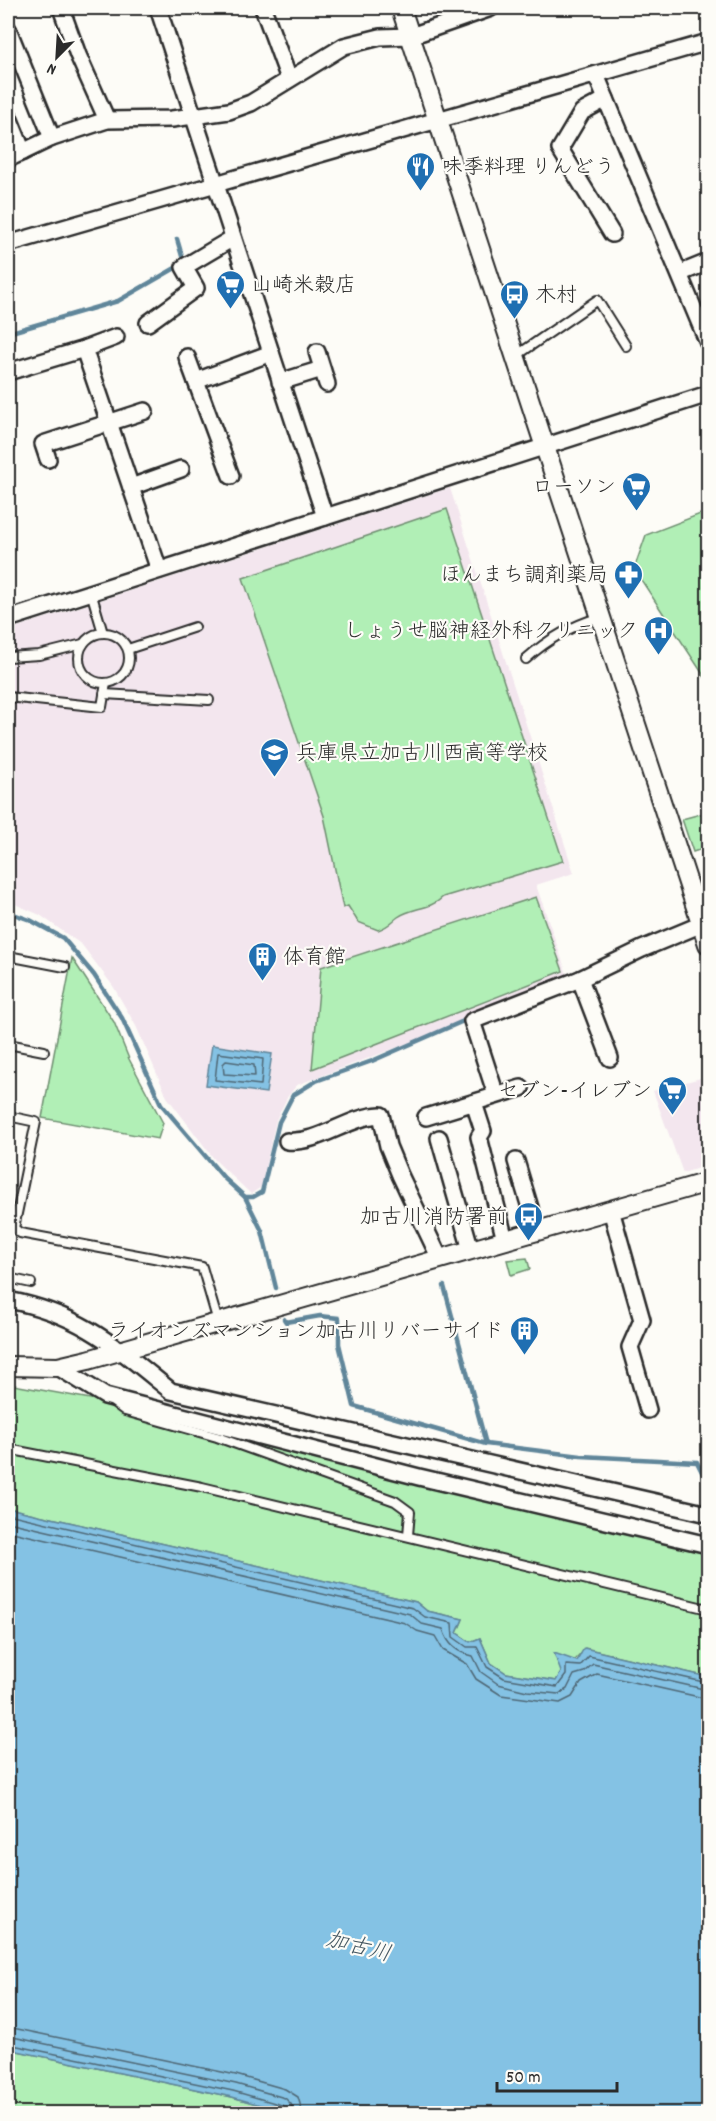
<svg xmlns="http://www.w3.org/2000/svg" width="716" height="2121" font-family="Dekko,'Klee One',sans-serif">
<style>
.built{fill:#f3e6ee}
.green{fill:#b1efb6;stroke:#6e8d70;stroke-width:1.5}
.water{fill:#84c2e4;stroke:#60869a;stroke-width:1.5}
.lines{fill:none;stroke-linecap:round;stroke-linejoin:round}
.shore{stroke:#4f6775;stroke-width:1.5}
.stream{stroke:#60869a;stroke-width:4.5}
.service-casing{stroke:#2b2b2b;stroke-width:12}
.minor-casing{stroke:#2b2b2b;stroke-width:20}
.tertiary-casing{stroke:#2b2b2b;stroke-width:22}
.service{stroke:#fdfcf7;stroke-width:8}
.minor{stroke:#fdfcf7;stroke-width:15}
.tertiary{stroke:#fdfcf7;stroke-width:18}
.labels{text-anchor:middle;stroke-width:4.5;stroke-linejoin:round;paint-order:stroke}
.poi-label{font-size:21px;fill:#2b2b2b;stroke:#fdfcf7;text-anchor:end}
.water-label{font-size:22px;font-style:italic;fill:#465862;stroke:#fdfcf7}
</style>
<rect width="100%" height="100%" fill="#fdfcf7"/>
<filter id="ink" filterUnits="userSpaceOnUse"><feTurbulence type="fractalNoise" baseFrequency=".0167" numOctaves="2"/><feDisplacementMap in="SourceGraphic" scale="12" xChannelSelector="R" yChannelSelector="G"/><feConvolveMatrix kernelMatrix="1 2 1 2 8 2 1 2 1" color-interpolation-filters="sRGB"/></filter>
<g filter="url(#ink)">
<g class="built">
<path d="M450,488L574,873L536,885L567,974L417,1040L297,1085L288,1096L276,1120L261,1187L251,1194L215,1160L167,1097L136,1026L113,986L82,945L40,915L8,901V630Z"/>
<path d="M708,1076V1165L683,1173L653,1091Z"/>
</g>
<g class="green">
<path d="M447,509L563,861L443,897C430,910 412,907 398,917C391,922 388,927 378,930L358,922L348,906L343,908L324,816L243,578Z"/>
<path d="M708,511V682L634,569L646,535Z"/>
<path d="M708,812V847L693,852L682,819Z"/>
<path d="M536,897L563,971L312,1069L321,967Z"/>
<path d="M72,958L114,1022L129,1059L163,1123L158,1139L42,1118Z"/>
<path d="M527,1258L530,1269L511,1275L507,1260Z"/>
<path d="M8,1384L107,1402L708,1547V1677L585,1648C577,1662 563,1667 556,1681L506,1673L491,1663L480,1638L470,1642L457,1633L463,1619L427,1611L416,1602L8,1508Z"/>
<path d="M8,2049L232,2097L289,2113H8Z"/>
</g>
<g class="water">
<path d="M212,1045L272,1054L266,1093L206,1085Z"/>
<path d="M8,1508L416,1602L427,1611L463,1619L457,1633L470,1642L480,1638L491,1663L506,1673L556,1681L561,1672L554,1653L577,1661L584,1648L708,1677V2113H289L232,2097L8,2049Z"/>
</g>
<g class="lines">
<g class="shore">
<path d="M218,1053L263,1059L261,1085L215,1080Z"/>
<path d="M226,1061L254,1065L255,1076L224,1074L223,1064Z"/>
<path d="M8,1514L413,1608L425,1617L452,1623L453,1637L467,1647H477L487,1667L504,1678L557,1687L566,1675V1665L580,1666L589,1656L708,1683"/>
<path d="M8,1522L410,1614L422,1624L443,1629C447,1643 457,1653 473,1656L481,1672L498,1684L527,1691L559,1694L567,1689L574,1675L584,1672L593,1664L708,1690"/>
<path d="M8,1531L405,1623L417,1631L435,1636L443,1650L467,1664L476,1679L501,1695L560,1703L572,1697L581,1683L597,1674L708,1699"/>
<path d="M8,2027L236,2075L285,2089L298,2097L303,2114"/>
<path d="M8,2036L236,2084L285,2098L291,2104L294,2114"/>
<path d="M8,2044L233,2091L282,2105L286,2114"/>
</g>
<g class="stream">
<path d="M8,333L118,301L184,263L177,239"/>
<path d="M8,912L30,920L63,938L94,975L122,1018L161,1104L224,1178L245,1197L262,1231L276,1288"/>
<path d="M245,1197H253L262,1192L279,1122L293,1095L316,1081L372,1061L468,1019"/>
<path d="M444,1286L486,1444L581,1456L697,1462L708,1484"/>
<path d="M284,1319L286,1322L320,1316L339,1318V1344L354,1406L486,1444"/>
</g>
<defs>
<g id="service">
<path d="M516,356L597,300L626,346"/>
<path d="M91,592L103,633"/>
<circle cx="104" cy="658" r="25"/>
<path d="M128,649L195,627"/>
<path d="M8,657L39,655L83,644"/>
<path d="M526,659C548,639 573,625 601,617"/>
<path d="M104,694L209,700"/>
<path d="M8,697L102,707L106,683"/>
<path d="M8,956L65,967"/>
<path d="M8,1044L44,1051"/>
<path d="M8,1116L36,1122L14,1228L20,1233L202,1267L218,1322"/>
<path d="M8,1278L31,1283"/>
<path d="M113,1402L125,1411L217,1437L395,1501L410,1512L408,1535"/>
<path d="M8,1449L202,1487L708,1609"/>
</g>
<g id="minor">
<path d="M61,8L78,55L107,120"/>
<path d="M158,8L325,517"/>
<path d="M263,8L289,79"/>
<path d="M8,29L52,138"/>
<path d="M596,75L708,343"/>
<path d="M606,99L582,112L560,149L612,234"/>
<path d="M8,115L23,152"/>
<path d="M8,159L52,138L107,120L172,119L229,111L251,103L344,46L380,37L411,36L491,8"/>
<path d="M8,244L708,42"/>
<path d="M681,273L708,262"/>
<path d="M148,323L196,288L184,267L233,238"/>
<path d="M84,349L116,337"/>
<path d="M317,352L327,384"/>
<path d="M187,357L231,476"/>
<path d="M8,372L84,349L159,570"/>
<path d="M196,381L271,353"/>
<path d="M280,382L322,369"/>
<path d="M48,459L43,444L145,411"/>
<path d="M131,487L181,469"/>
<path d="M8,619L708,394"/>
<path d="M580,979L610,1058"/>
<path d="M496,1095L472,1021L580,979L642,949L702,924"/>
<path d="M474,1103L483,1131L479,1137L505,1240"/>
<path d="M426,1117L521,1088"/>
<path d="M439,1138L471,1250"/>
<path d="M287,1141C320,1144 348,1116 381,1115L388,1146L400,1175L440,1259"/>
<path d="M516,1161L537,1231"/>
<path d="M611,1210L642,1320L630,1347L648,1410"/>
<path d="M8,1300C81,1314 115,1346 171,1391L708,1514"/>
<path d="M58,1367L105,1396L419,1477L708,1545"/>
</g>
<g id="tertiary">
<path d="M401,8L708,944"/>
<path d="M8,1366L58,1367L88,1360L708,1182"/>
</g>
</defs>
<use href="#service" class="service-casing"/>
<use href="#minor" class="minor-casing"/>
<use href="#tertiary" class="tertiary-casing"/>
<use href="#service" class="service"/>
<use href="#minor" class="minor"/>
<use href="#tertiary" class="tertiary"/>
</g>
</g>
<defs>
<symbol id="restaurant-pin" viewBox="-11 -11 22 30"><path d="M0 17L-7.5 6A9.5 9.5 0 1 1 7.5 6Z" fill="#1f6fb2" stroke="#fdfcf7"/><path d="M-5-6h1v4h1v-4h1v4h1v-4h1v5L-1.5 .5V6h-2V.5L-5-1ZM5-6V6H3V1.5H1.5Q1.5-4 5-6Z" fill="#fff"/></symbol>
<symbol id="supermarket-pin" viewBox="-11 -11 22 30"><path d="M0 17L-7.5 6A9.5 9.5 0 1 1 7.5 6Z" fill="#1f6fb2" stroke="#fdfcf7"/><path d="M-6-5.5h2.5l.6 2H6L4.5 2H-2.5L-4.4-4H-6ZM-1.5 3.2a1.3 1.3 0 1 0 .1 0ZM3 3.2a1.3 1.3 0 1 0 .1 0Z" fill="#fff"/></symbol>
<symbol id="bus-pin" viewBox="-11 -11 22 30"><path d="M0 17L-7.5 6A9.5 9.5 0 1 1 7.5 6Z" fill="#1f6fb2" stroke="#fdfcf7"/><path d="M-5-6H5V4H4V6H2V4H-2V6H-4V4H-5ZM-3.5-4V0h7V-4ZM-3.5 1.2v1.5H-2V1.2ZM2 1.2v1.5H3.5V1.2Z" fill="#fff"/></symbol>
<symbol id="pharmacy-pin" viewBox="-11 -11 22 30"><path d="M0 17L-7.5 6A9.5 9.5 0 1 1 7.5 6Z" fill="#1f6fb2" stroke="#fdfcf7"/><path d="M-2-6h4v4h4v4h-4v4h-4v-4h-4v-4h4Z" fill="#fff"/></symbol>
<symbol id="hospital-pin" viewBox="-11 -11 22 30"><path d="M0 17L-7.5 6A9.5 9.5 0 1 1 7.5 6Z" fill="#1f6fb2" stroke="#fdfcf7"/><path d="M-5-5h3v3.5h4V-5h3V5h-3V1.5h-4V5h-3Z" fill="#fff"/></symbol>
<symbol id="school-pin" viewBox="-11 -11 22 30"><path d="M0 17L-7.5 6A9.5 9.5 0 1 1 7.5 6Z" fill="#1f6fb2" stroke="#fdfcf7"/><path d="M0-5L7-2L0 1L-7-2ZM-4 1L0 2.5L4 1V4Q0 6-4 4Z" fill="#fff"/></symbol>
<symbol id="building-pin" viewBox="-11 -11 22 30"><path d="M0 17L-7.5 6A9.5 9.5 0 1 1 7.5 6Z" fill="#1f6fb2" stroke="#fdfcf7"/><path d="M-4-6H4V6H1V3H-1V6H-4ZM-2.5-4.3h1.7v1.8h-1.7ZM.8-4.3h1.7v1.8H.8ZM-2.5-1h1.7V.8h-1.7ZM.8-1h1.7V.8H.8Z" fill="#fff"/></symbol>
</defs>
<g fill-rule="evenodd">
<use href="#restaurant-pin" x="404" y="150" width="33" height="45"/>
<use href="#supermarket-pin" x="214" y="268" width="33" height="45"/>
<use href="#bus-pin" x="498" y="278" width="33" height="45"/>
<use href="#supermarket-pin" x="620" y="470" width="33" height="45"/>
<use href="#pharmacy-pin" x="612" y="558" width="33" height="45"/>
<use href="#hospital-pin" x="642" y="614" width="33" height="45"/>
<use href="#school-pin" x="258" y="736" width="33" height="45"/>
<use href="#building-pin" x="246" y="940" width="33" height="45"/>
<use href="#supermarket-pin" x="656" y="1074" width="33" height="45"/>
<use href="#bus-pin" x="512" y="1200" width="33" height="45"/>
<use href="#building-pin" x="508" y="1314" width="33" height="45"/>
</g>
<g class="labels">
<g class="poi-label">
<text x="442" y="173" text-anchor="start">味季料理 りんどう</text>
<text x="251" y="291" text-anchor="start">山崎米穀店</text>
<text x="535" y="301" text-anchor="start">木村</text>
<text x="616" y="493">ローソン</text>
<text x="608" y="581">ほんまち調剤薬局</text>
<text x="638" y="637">しょうせ脳神経外科クリニック</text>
<text x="296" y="759" text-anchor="start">兵庫県立加古川西高等学校</text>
<text x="283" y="963" text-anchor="start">体育館</text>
<text x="652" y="1097">セブン-イレブン</text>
<text x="507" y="1223">加古川消防署前</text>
<text x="504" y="1337">ライオンズマンション加古川リバーサイド</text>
</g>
<g class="water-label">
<text transform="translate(359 1945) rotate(14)" y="8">加古川</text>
</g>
</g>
<rect width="716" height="2121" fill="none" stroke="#fdfcf7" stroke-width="30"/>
<rect x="15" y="15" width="686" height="2091" fill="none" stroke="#2b2b2b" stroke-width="2" filter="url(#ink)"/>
<g transform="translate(57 57) rotate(204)" stroke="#fdfcf7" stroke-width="4.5" paint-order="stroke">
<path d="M0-4.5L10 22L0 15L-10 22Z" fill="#2b2b2b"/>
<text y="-9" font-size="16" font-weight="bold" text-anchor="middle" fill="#2b2b2b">N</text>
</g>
<path d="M497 2082v9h120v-9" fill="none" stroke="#2b2b2b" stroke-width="3"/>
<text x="506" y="2082" font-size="18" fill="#2b2b2b" stroke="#fdfcf7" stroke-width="4.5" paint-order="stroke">50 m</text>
</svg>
